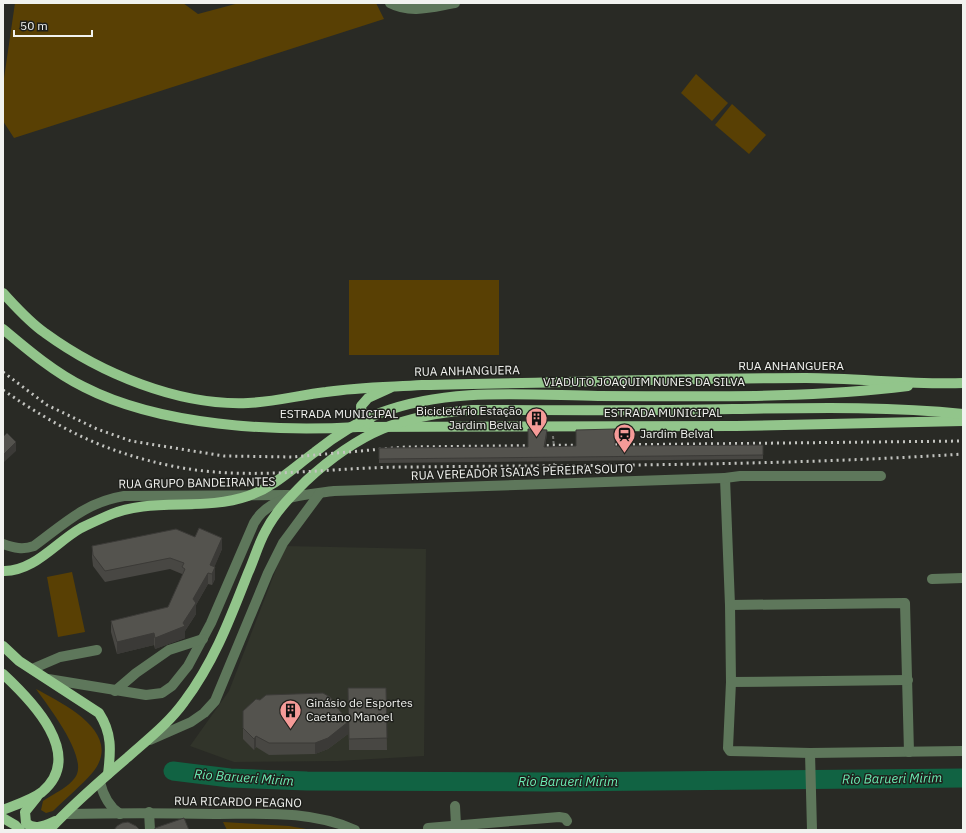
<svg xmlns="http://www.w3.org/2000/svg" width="966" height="833" font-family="'IBM Plex Sans',sans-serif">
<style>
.built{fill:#31342a}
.green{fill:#594004}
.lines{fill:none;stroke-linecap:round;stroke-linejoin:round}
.river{stroke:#116343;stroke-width:19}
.path{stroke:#757672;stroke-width:2;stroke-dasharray:3 2;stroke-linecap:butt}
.minor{stroke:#5e775b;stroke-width:10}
.major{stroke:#92c58b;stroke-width:10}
.rail{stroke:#c3c4c0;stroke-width:3;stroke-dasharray:2 4;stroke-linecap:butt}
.wall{fill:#484743}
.shaded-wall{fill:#3b3a37}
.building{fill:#54534e;stroke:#3b3a37}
.labels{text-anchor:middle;stroke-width:3;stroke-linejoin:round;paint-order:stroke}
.street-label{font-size:12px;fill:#f1f2ef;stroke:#1f201c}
.poi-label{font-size:12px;fill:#f1f2ef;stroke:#1f201c;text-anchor:start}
.water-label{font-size:13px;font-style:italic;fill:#6beeb4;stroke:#1f201c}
</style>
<rect width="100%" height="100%" fill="#292a25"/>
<path class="built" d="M285,546L426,549L424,756L338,761L234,762L190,746L229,691Z"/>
<g class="green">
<path d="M15,3H183L198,14L239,3H376L384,19L14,138L3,121V85Z"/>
<path d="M696,74L728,103L712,121L681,93Z"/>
<path d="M732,104L766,135L749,154L715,125Z"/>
<rect x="349" y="280" width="150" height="75"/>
<path d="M72,572L85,632L58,637L47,577Z"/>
<path d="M36,689C64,704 124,733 93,772C81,786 66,798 53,811L46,813L41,810L43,801C53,794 72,786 77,774C85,753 48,706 36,689Z"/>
<path d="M223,822L289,826L312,830H227Z"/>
</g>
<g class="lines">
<path class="river" d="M173,771L230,778L307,781L549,782L963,778"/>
<g class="path">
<path d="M553,436L554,448"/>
<path d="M554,458V474"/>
</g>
<g class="minor">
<path d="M390,3C411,14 432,7 455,3"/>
<path d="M881,476H740L725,478L730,605L731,682L728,748L730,751L810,753L963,751"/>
<path d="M3,544C14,548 23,550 34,546C64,524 86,502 124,496L288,495"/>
<path d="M932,579L963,578"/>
<path d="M730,605L905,603L909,752"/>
<path d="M32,669L60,657L97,650"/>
<path d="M48,679L146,695L162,693L172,686L188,666L211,623L254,523C270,495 304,495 334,491L725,478"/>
<path d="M731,682L908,680"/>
<path d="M115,691L136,673L169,650L203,639"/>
<path d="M150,740L191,722L204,713L215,701L268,573L283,543L320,493"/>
<path d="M810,753L812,830"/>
<path d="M100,782C103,795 108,806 120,814"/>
<path d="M455,806L456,825"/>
<path d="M149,812L150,830"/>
<path d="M66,814C116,813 165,813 215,814C262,814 310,810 355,830"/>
<path d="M428,828L559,817L565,818L567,821"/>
</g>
<g class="major">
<path d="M3,293C16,307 29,322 45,333C100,373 178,406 248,403C274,402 300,395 326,392C358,387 390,387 422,385C550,383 678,378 806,378C859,378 911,385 963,383"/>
<path d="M3,329C28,350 55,373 84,387C160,426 274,432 358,427L736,426L963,421"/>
<path d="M370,424L362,417L361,406L368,398L390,388"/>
<path d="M3,571C34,572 56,542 81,528C89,524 98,520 107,516C150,496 202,512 248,496C274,487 293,468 315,452C335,436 357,422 380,413C449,387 526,395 598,396C701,396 805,399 908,386"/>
<path d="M3,646L19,661L99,713C112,733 111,750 108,774"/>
<path d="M3,674C31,700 86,755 42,792C32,800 15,805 3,810"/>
<path d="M37,797L25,812L26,823C35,831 46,825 55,821"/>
<path d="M3,818L15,825L20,830"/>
<path d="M49,830C73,804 101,780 128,757C147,740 169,723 184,702C214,662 230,619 248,573C254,560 258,545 265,532C275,512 290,497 306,481C359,432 401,415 472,410C559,410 646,411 733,409C809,408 887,406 963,414"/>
</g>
<g class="rail">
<path d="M3,372L47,405L97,429L131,441L224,456L292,457L405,447L587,445"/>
<path d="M3,390C60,429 104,452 172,466C249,482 329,467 407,467C593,465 778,466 963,454"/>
<path d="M603,445L963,441"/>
</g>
</g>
<g class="wall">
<path d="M547,434L545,447L763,445V459L379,463V448L528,447Z"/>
<path d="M92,546L222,549L214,567L215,579L212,585L208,584L196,605V614L185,631V638L155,649L154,645L117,654L111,632V621L168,607L182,576V574L170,569L105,582L93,566L92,557Z"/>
<path d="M348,688H386L387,750H349Z"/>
<path d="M243,711L348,734L328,749L315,754L269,755L256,747L254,750L243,739Z"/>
</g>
<g class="shaded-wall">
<path d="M547,430V434L544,451V447Z"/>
<path d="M16,442V451L3,463V455Z"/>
<path d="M222,538V549L212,573L210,565Z"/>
<path d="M215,567V579L212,585V574Z"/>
<path d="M208,573V584L196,605V614L185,631V638L155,649V638L183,623L193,599Z"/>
<path d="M154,633V645L117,654V642Z"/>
<path d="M348,722V734L328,749L315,754V743Z"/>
<path d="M256,736V747L254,750V739Z"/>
</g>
<g class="building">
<path d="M528,429L547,430L544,447L576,446V430L615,429V446L763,445V455L379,459V448L528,447Z"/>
<path d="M7,433L16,442L3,455V437Z"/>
<path d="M199,528L222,538L210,565L215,567L212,574L208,573L193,599L196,603L183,623L185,626L155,638L154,633L117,642L111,621L168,607L185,569L182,567L184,563L170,558L105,571L93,555L92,546L176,529L195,537Z"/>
<path d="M348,688H386L387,738L349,739Z"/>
<path d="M323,693L330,697L348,722L328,738L315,743H269L256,736L254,739L243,728V711L256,699L260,700L266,695Z"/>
<path d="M184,818L189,830H155V828Z"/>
<path d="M128,822L136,826L140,830H114L117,826L122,823Z"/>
</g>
<defs>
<symbol id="building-pin" viewBox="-11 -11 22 30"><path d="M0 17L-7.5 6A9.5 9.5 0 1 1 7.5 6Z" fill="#f59b98" stroke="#1f201c"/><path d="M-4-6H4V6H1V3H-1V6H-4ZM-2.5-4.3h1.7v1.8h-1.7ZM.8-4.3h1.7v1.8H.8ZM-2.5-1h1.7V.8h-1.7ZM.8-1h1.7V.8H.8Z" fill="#111"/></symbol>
<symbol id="station-pin" viewBox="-11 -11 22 30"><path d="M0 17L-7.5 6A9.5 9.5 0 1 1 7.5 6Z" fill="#f59b98" stroke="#1f201c"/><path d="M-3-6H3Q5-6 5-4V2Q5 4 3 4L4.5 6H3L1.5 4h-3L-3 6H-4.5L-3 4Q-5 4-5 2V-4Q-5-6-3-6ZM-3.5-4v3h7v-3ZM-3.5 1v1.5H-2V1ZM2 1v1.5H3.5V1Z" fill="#111"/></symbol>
</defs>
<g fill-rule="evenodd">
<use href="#building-pin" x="524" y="406" width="25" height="34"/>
<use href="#station-pin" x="612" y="422" width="25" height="34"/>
<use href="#building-pin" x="278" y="698" width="25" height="34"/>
</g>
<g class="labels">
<g class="street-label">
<text x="791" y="370">RUA ANHANGUERA</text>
<text transform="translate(467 371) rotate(-1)" y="4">RUA ANHANGUERA</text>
<text x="644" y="386">VIADUTO JOAQUIM NUNES DA SILVA</text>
<text x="663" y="417">ESTRADA MUNICIPAL</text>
<text x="339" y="418">ESTRADA MUNICIPAL</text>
<text transform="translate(522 472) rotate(-2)" y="4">RUA VEREADOR ISAIAS PEREIRA SOUTO</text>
<text transform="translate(197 483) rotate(-1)" y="4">RUA GRUPO BANDEIRANTES</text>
<text transform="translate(238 802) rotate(1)" y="4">RUA RICARDO PEAGNO</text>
</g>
<g class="poi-label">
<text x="522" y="415" text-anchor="end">Bicicletário Estação<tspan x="522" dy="14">Jardim Belval</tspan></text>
<text x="640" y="438">Jardim Belval</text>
<text x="306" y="707">Ginásio de Esportes<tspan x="306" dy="14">Caetano Manoel</tspan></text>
</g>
<g class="water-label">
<text transform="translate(244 777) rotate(4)" y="5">Rio Barueri Mirim</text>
<text transform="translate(892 778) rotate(-1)" y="5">Rio Barueri Mirim</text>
<text x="568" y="786">Rio Barueri Mirim</text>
</g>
</g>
<rect width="966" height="833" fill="none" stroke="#f1f2ef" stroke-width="8"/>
<path d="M14 30v6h78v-6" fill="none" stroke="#f1f2ef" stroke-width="2"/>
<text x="20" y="30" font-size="12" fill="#f1f2ef" stroke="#1f201c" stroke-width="3" paint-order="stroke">50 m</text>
</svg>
